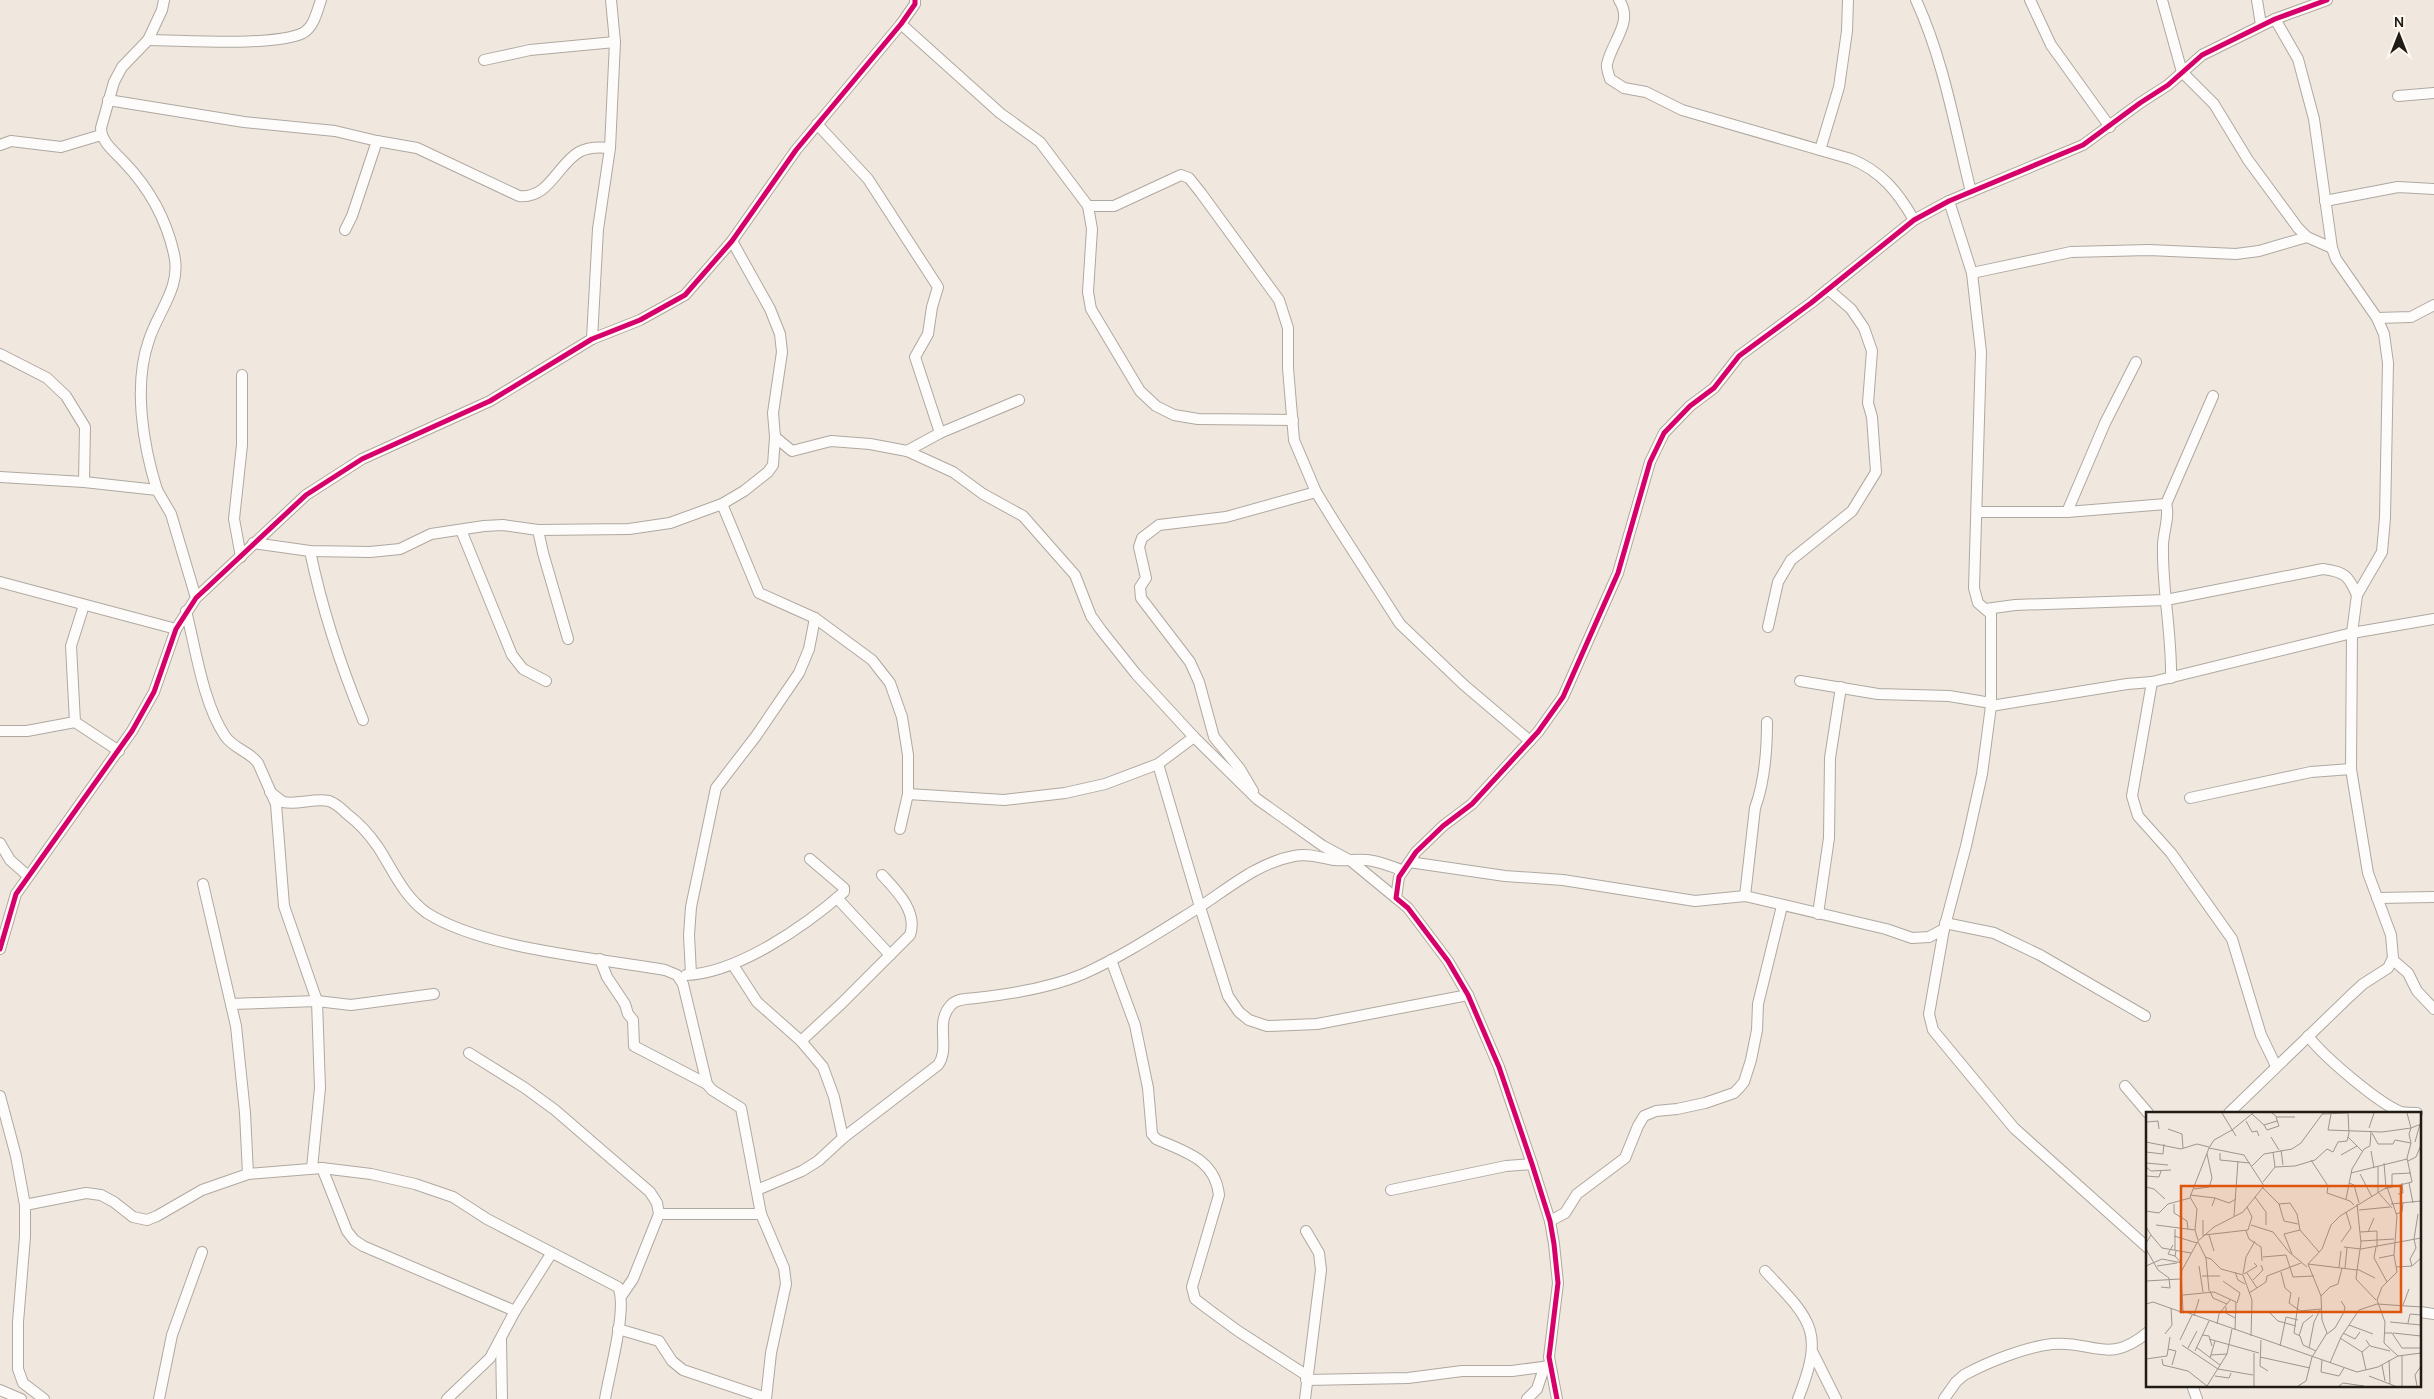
<svg xmlns="http://www.w3.org/2000/svg" width="2434" height="1399" font-family="Manrope,sans-serif">
<style>
.lines{fill:none;stroke-linecap:round;stroke-linejoin:round}
.minor-casing{stroke:#afa8a1;stroke-width:12}
.minor{stroke:#fdfcfa;stroke-width:10}
.cycleway-casing{stroke:#fef8f1;stroke-width:8}
.cycleway{stroke:#d6006c;stroke-width:5}
.inset-road{fill:none;stroke:#9d968e;stroke-width:1}
.view{fill:#de560c;fill-opacity:0.15;stroke:#de560c;stroke-width:2.5}
.inset-edge{fill:none;stroke:#211b15;stroke-width:2.5}
</style>
<rect width="100%" height="100%" fill="#f0e8df"/>
<g class="lines">
<defs>
<g id="minor">
<path d="M1619,0C1634,22 1612,41 1607,64C1606,68 1609,75 1610,79L1624,88L1646,92L1682,110L1851,159C1881,171 1898,192 1914,220"/>
<path d="M1916,0C1944,61 1955,128 1971,192"/>
<path d="M2030,0L2051,45L2110,127"/>
<path d="M2162,0L2182,72L2214,104L2248,160L2298,228L2307,237L2332,248"/>
<path d="M2257,0L2261,25"/>
<path d="M901,24L1000,113L1040,142L1088,206L1092,229L1088,292L1091,309L1140,391L1156,406L1174,415L1198,419L1293,420"/>
<path d="M148,40C184,40 273,47 303,33C314,27 317,11 321,0"/>
<path d="M484,60L530,50L615,42"/>
<path d="M2398,96L2434,93"/>
<path d="M108,100L244,122L335,131L377,141L352,216L345,230"/>
<path d="M817,124L868,179L938,287L932,307L928,334L915,357L940,433"/>
<path d="M377,141L417,148L519,196C549,199 557,165 579,152C588,147 600,147 610,148"/>
<path d="M0,145L11,141L61,147L101,135"/>
<path d="M1820,150L1839,87L1847,31L1848,0"/>
<path d="M2325,201L2398,187L2434,189"/>
<path d="M1088,206H1114L1181,175L1189,178L1201,193L1279,300L1288,328V368L1294,440L1316,492L1337,526L1400,624L1464,685L1530,741"/>
<path d="M1972,273L2071,252L2149,250L2236,254L2259,251L2307,237"/>
<path d="M2377,318L2411,317L2434,305"/>
<path d="M592,339L598,229L610,148L615,42L611,0"/>
<path d="M0,354L47,378L66,396L85,427L84,482"/>
<path d="M775,437L792,451L831,441L870,444L907,451L953,472L983,494L1023,516L1075,575L1091,616L1101,630L1136,674L1194,737L1257,799L1323,846L1351,861L1396,898"/>
<path d="M907,451L940,433L1019,400"/>
<path d="M0,477L84,482L157,490L171,514L196,598"/>
<path d="M157,490C143,445 133,385 149,340C158,311 182,287 174,254C166,218 149,188 124,162C115,152 101,142 101,128L114,82L122,67L148,40L162,10L164,0"/>
<path d="M722,504L759,593L815,618L872,660L890,683L902,717L908,755V794L900,829"/>
<path d="M2166,504L2213,396"/>
<path d="M1977,512H2067L2166,504C2170,517 2163,532 2163,546C2162,590 2172,634 2171,678"/>
<path d="M2067,512L2105,423L2136,362"/>
<path d="M461,530L512,655L523,669L546,681"/>
<path d="M538,530L543,553L568,639"/>
<path d="M253,543L310,551L370,552L400,549L431,534L484,526L503,525L538,530L629,529L670,523L722,504L744,491L768,472L773,465L775,437L773,413L782,352L780,334L770,309L732,241"/>
<path d="M310,551C322,609 340,664 363,720"/>
<path d="M241,557L234,519L242,445V375"/>
<path d="M0,582L176,629"/>
<path d="M1986,609L2015,605L2166,600L2323,569C2345,572 2348,575 2357,595"/>
<path d="M186,611C196,650 203,703 225,736C234,749 249,751 258,763L276,804L284,906L317,1001L320,1088L312,1168"/>
<path d="M1768,627L1778,582L1791,560L1852,511L1876,472L1872,417L1868,403L1872,351L1864,328L1851,309L1828,289"/>
<path d="M1800,681L1878,694L1949,696L1991,703"/>
<path d="M2152,682L2132,796L2138,816L2171,853L2232,939L2261,1035L2276,1066"/>
<path d="M1991,706L2127,684L2152,682L2352,633L2434,619"/>
<path d="M75,722L71,646L84,605"/>
<path d="M0,731H27L75,722L119,751"/>
<path d="M1158,764L1200,907L1228,996L1239,1012L1249,1020L1267,1026L1317,1024L1468,995"/>
<path d="M1253,791L1240,769L1214,737L1199,682L1190,662L1141,598L1140,587L1146,578L1139,547L1142,538L1159,525L1226,517L1316,492"/>
<path d="M270,792L283,802C298,805 314,798 329,801C335,803 342,809 347,814C359,823 369,834 378,847C393,870 403,896 427,913C483,949 598,958 665,970L677,975L683,984L707,1084L712,1090L741,1108L761,1214L784,1268L786,1284L771,1353L766,1399"/>
<path d="M908,794L1004,800L1065,793L1105,784L1158,764L1194,737"/>
<path d="M2190,798L2311,772L2351,769"/>
<path d="M0,843L10,860L27,875"/>
<path d="M1409,862L1505,876L1563,880L1695,901L1745,896L1886,929L1912,938L1929,937L1944,929L1966,846L1982,774L1991,706V614L1978,603L1974,588L1981,352L1972,273L1949,201"/>
<path d="M203,884L236,1026L245,1113L248,1174"/>
<path d="M1745,896L1755,808C1765,781 1767,750 1767,722"/>
<path d="M837,898L890,955"/>
<path d="M2377,898L2434,897"/>
<path d="M1818,914L1829,838L1830,758L1841,687"/>
<path d="M1945,923L1994,933L2040,955L2145,1016"/>
<path d="M1944,929L1929,1014L1933,1030L2014,1128L2148,1248"/>
<path d="M0,949L16,894L132,731L154,692L176,629L196,598L306,495L362,459L490,401L592,339L640,320L685,295L732,241L796,150L901,24L915,4V0"/>
<path d="M600,959L607,977L625,1004L628,1014L633,1020L634,1046L707,1084"/>
<path d="M1111,960L1135,1025L1148,1088L1152,1134L1156,1139C1185,1152 1215,1159 1219,1195L1192,1287L1195,1299L1208,1309L1238,1331L1306,1375"/>
<path d="M2393,960L2408,973L2417,991L2434,1009"/>
<path d="M733,965L757,1002L801,1041L823,1067L834,1097L843,1138"/>
<path d="M691,974L689,935L691,907L716,788L756,736L799,673L809,649L815,618"/>
<path d="M686,975C738,973 805,926 844,892V888L810,859"/>
<path d="M231,1004L317,1001L351,1005L434,994"/>
<path d="M2308,1036C2323,1056 2378,1103 2401,1112C2406,1113 2411,1113 2417,1113"/>
<path d="M801,1041L842,1003L910,935C918,912 897,891 882,875"/>
<path d="M469,1053L525,1088L555,1110L650,1192L657,1203L659,1214L633,1279L622,1295"/>
<path d="M2125,1086L2148,1113"/>
<path d="M0,1096L16,1156L25,1205V1237L18,1322V1369L23,1383L44,1399"/>
<path d="M2229,1113L2350,996L2363,984L2388,968L2393,958L2391,935L2368,873L2351,769L2352,633L2357,595L2382,552L2385,518L2388,363L2384,334L2377,318L2336,259L2332,248L2314,119L2298,59L2275,19"/>
<path d="M322,1168L347,1231L354,1240L363,1246L515,1311"/>
<path d="M757,1190L802,1171L818,1161L843,1138L938,1065C951,1047 934,1023 951,1005C957,998 968,999 976,998C1012,994 1050,988 1083,974C1123,956 1161,931 1198,908C1229,888 1257,863 1294,856C1309,853 1321,858 1335,860C1348,861 1361,858 1373,861C1383,863 1393,867 1402,870"/>
<path d="M1391,1190L1506,1166L1532,1164"/>
<path d="M25,1205L86,1193L101,1195L114,1202L133,1217L147,1220L157,1216L202,1190L248,1174L322,1168L371,1174L415,1184L453,1197L487,1219L618,1287C628,1307 609,1374 605,1399"/>
<path d="M659,1214H761"/>
<path d="M1550,1221L1565,1213L1577,1194L1625,1158L1638,1126L1644,1116L1656,1111L1677,1109L1705,1103L1734,1093L1739,1088L1744,1082L1751,1060L1757,1030L1758,1004L1782,906"/>
<path d="M1765,1271C1812,1321 1825,1331 1798,1399"/>
<path d="M2420,1312L2434,1314"/>
<path d="M618,1329L659,1341L672,1361L683,1370L766,1398"/>
<path d="M501,1340L502,1399"/>
<path d="M1813,1353L1836,1399"/>
<path d="M1306,1380L1408,1378L1462,1371H1512L1550,1366"/>
<path d="M2192,1385L2197,1399"/>
<path d="M0,1390L21,1399"/>
<path d="M159,1399L172,1335L202,1252"/>
<path d="M447,1399L490,1358L515,1311L551,1254"/>
<path d="M1305,1399L1321,1270L1319,1253L1306,1231"/>
<path d="M1527,1399L1537,1389L1544,1368"/>
<path d="M1557,1399L1549,1357L1558,1283L1554,1244L1550,1221L1532,1164L1499,1067L1468,995L1448,961L1408,908L1396,898L1399,877L1416,852L1443,826L1472,804L1538,732L1563,697L1618,573L1650,462L1664,433L1690,406L1714,388L1739,356L1811,303L1914,220L1949,201L2083,145L2140,103L2168,85L2202,55L2275,19L2327,0"/>
<path d="M1944,1399L1956,1382L1964,1375C1988,1362 2025,1347 2052,1344C2092,1340 2108,1366 2148,1332"/>
</g>
</defs>
<use href="#minor" class="minor-casing"/>
<use href="#minor" class="minor"/>
<defs>
<g id="cycleway">
<path d="M0,949L16,894L132,731L154,692L176,629L196,598L306,495L362,459L490,401L592,339L640,320L685,295L732,241L796,150L901,24L915,4V0"/>
<path d="M1557,1399L1549,1357L1558,1283L1554,1244L1550,1221L1532,1164L1499,1067L1468,995L1448,961L1408,908L1396,898L1399,877L1416,852L1443,826L1472,804L1538,732L1563,697L1618,573L1650,462L1664,433L1690,406L1714,388L1739,356L1811,303L1914,220L1949,201L2083,145L2140,103L2168,85L2202,55L2275,19L2327,0"/>
</g>
</defs>
<use href="#cycleway" class="cycleway-casing"/>
<use href="#cycleway" class="cycleway"/>
</g>
<g transform="translate(2146 1112)">
<rect width="275" height="275" fill="#f0e8df"/>
<path class="inset-road" d="M76,1L90,24M107,1L86,18L68,28L63,36L98,43L118,74L97,100L68,115L52,129L35,160L37,199L211,260L232,255L252,244L275,241M126,1L131,5H149M202,1L203,21M261,1L265,16M106,2L118,13L131,9M176,2L201,1M185,2L182,18L236,20L265,16M100,9L106,20L111,19L113,24M1,10L12,9L13,17M118,13L121,18L133,14L130,5M223,16L228,1M22,17L36,22L37,36M226,21L232,32H247L249,28L265,31M125,25L133,38M202,25L216,39M0,30L35,37L51,32L63,35M269,30L274,12M135,38L137,53M225,39L228,56M0,40L17,42L18,32M127,40L129,55M74,41V48L104,51M195,43L211,34M165,48L182,74L181,81L204,89L208,93M262,49L270,45L275,33M0,51L22,53M238,51L240,76M106,54L118,42L146,37L155,31L177,1M232,54V80L246,96M0,55L5,59L25,58M205,61L261,47M214,62L226,85M0,64L13,65L15,59M117,70L129,55L149,54L169,48L181,37L187,40L192,30L201,29L203,21M203,71L208,73L213,91M263,71L267,91M246,73V62L265,61M0,75L8,77L19,87M241,75L251,104L248,143L251,160L236,175L231,188L239,210L238,231L252,244M117,76L133,92L138,109L152,112M48,77L63,75L66,66L61,42M252,82L257,81L256,71M44,83L69,86L66,94M109,85L120,100V113M69,86L83,91L90,87M200,87L206,57L218,37L224,34L225,19M28,92V101L41,109L42,117M133,92L144,91L151,102L154,118L173,140M245,92L275,89M213,98L244,95M0,99L13,101L22,92L44,86M250,102L256,100L257,91M88,104L92,49M10,113L49,118L52,128M105,113L127,120L143,140L161,155M0,115L5,123L0,131M29,117V138M49,118L51,97L44,85L63,36M100,119L103,127L115,135L116,149M214,120L231,119V135M222,120L228,106M5,123L16,136L45,141M58,123L102,118L106,105L101,95M63,123L68,139M28,124L51,131M57,124V108M268,127L272,102M215,129L248,127M52,130L60,146L63,179M195,130L205,116L200,100M27,133L22,142L29,144M198,135L215,137M230,135L228,146L241,170M0,137L12,158L23,166L24,176L15,175M215,137L275,126M30,139L29,144L36,152M146,142L138,122L154,118M140,143L147,165L168,164M59,145L65,147L75,157L97,163L106,188L105,224M117,145L140,143M233,146L248,143M162,152L211,158L215,131L211,92M0,154L16,147L36,151M11,154L31,151M53,154L57,180M266,154L264,147L270,136L268,127M193,155L195,139M250,155L266,154L275,146M199,156L201,136M211,157L229,166M211,158L210,167L230,188M89,160L92,168L99,172M135,160L139,176L145,181L143,191L153,198M101,161L111,176M97,162L100,145L109,129M98,162L111,154L108,151M56,164H74M107,168L117,158L115,153M0,169L34,167M77,169L94,181L91,191M64,179L67,186L81,192M103,181L120,170L121,164L155,151M37,183L68,180L90,190L89,218M175,184L184,175L192,172L196,156M153,185L148,221L154,224L157,233L170,239M0,192L7,190L38,201M257,193L263,177M80,195V201L89,206M153,199L175,197M124,201L132,209L150,214M48,204L53,187M244,210L275,213M262,211L264,202L275,203M71,212L73,202L84,188M203,213L227,222M197,221L209,227L214,220M239,221H246L256,236H274M247,221L275,224M19,222L26,213L25,196M181,222L189,216L198,200L199,195L195,189M0,223V243M56,223L63,224L66,234M153,224L157,211L167,203M194,226L216,240M63,227L113,241M34,228L46,203M115,228L114,254L122,259M220,228L224,234L244,239M36,233L72,257L107,263M134,234L140,205L152,208M50,235L74,253M42,236L51,219M163,236L168,210L174,198M22,237L30,239L26,253M49,239L63,209M65,243L81,242M114,245L164,256M64,246L69,229M0,247L21,244L24,225M16,247L17,253L42,259L61,274M176,248L175,260L193,264L198,256M243,248L244,272M184,251L195,225L213,198L231,192L275,195M236,253L239,269M220,258L216,240L223,234M69,264L83,266L85,261M223,264L249,274M61,274L81,242L86,217M108,274V241M152,274L160,269L166,245L181,221L176,208L175,184L162,152L176,137L185,113L194,104L238,77L266,70L261,46L265,31L263,22L265,16L275,12M193,274L197,271L218,274M256,274V243M271,274L269,263L275,254"/>
<path class="view" d="M35,74H255V200H35Z"/>
<rect width="275" height="275" class="inset-edge"/>
</g>
<g transform="translate(2399 35)" stroke="#fef8f1" stroke-width="4" paint-order="stroke">
<path d="M0-4L9 19L0 12L-9 19Z" fill="#211b15"/>
<text y="-8" font-size="14" font-weight="bold" text-anchor="middle" fill="#211b15">N</text>
</g>
</svg>
